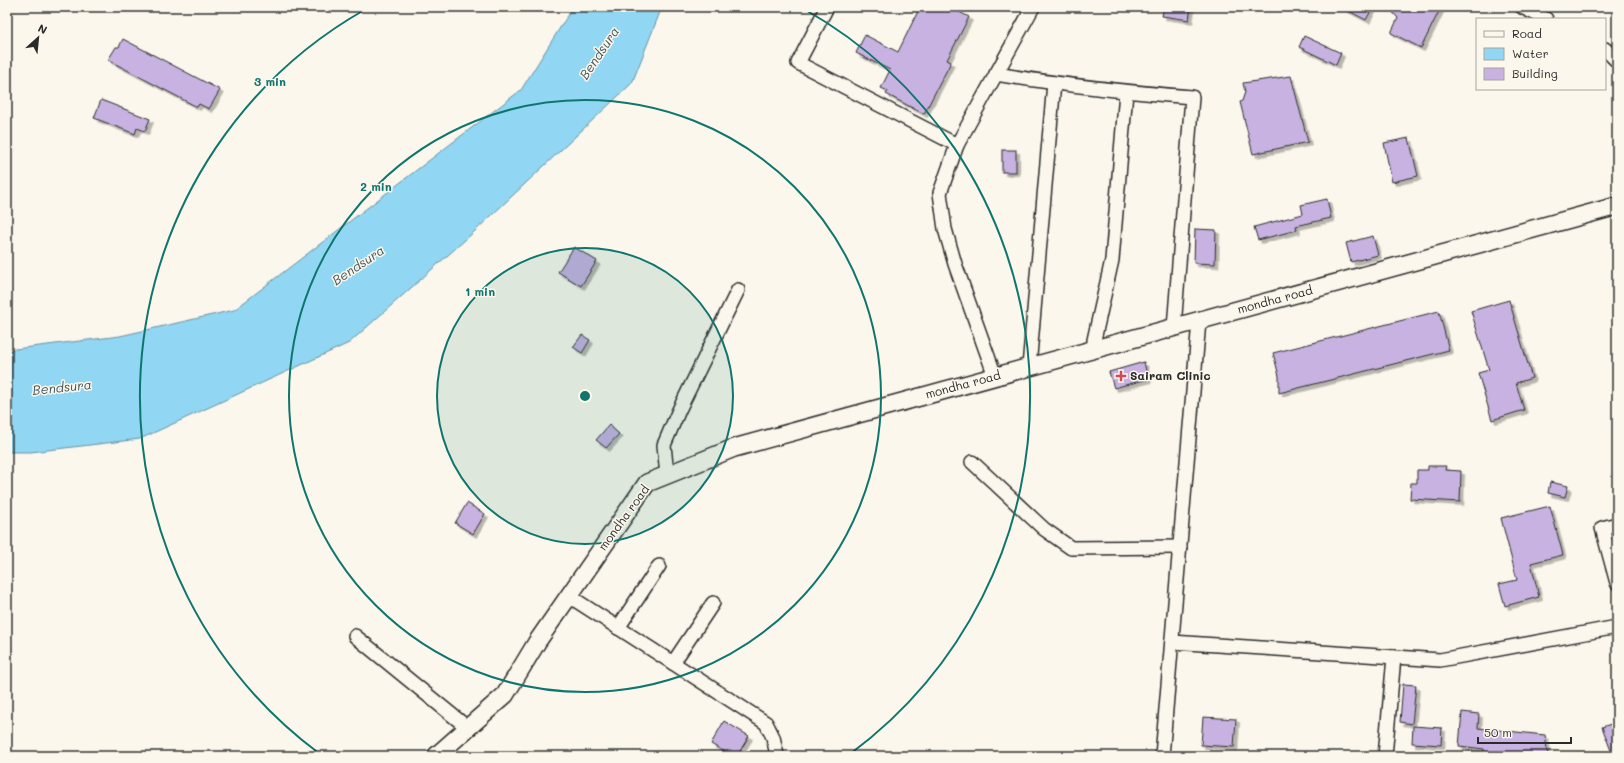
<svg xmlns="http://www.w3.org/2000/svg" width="1624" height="763" font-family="Mali,sans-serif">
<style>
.water{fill:#91d6f3;stroke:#6892a3}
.building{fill:#c7b2e2;stroke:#2b2b2b;filter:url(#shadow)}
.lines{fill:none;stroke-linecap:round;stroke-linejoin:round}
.minor-casing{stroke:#2b2b2b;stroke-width:16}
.tertiary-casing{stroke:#2b2b2b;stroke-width:20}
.minor{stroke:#fbf7ec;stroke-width:13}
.tertiary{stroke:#fbf7ec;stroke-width:17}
.ring{fill:none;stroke:#0f766e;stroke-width:2}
.poi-dot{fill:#d1495b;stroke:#fbf7ec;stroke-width:1.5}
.labels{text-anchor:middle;stroke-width:3;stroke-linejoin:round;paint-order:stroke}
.street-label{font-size:12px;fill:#2b2b2b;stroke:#fbf7ec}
.poi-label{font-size:12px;font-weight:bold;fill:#2b2b2b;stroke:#fbf7ec;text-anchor:start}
.water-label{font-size:13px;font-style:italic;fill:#44565d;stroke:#fbf7ec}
.centre{fill:#0f766e;stroke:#fbf7ec;stroke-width:2}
.ring-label{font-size:12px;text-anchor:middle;font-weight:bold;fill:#0f766e;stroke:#fbf7ec;stroke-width:3;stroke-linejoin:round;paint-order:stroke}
</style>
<defs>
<filter id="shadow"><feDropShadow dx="3.5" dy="3.5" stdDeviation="0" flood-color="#0004"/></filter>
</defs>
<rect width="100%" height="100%" fill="#fbf7ec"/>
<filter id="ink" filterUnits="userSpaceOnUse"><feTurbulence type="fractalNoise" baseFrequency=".025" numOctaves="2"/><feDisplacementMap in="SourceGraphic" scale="8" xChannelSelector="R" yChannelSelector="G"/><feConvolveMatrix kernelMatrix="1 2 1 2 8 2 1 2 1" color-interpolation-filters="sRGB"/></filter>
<g filter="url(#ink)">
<path class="water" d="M573,7H662L632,83L474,232L349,343L140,439L31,452H7V350L120,336L234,310L521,90Z"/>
<g class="building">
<path d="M920,7H950L969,17L947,60L951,62L924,114L886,94L888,91L881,88L890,70L856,53L865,35L898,52Z"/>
<path d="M1164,7H1191L1189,20L1162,16Z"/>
<path d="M1341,7H1373L1366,20Z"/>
<path d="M1388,7H1441L1421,48L1391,33L1398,18Z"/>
<path d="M1304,36L1341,53L1336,65L1299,47Z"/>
<path d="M123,39L220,90L209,109L199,104L197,107L108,60L116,47H119Z"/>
<path d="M1291,76L1308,142L1253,154L1240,102L1242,101L1245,92L1243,83Z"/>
<path d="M101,100L150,119L145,131L137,128L135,134L94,118Z"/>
<path d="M1409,138L1418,176L1392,182L1384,143Z"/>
<rect x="1002" y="150" width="14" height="22"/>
<path d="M1327,199L1331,218L1296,226L1297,230L1258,240L1254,227L1303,214L1301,205Z"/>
<path d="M1195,229L1216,230L1215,264L1194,263Z"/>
<path d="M1373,236L1378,255L1351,262L1346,243Z"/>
<path d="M574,247L597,261L581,286L558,272Z"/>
<path d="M1509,300L1532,378L1516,383L1524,410L1492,420L1478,373L1489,370L1471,311Z"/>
<path d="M1439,311L1449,350L1279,393V376L1273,353Z"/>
<path d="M582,335L590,340L582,353L573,347Z"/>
<path d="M1144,362L1148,379L1114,388L1109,372Z"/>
<path d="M609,425L619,434L606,448L596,440Z"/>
<path d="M1428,466H1446L1445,470L1461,471L1460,502L1410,499L1411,483H1417V470H1428Z"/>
<path d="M1550,482L1568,486L1565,497L1548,493Z"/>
<path d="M467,503L485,514L473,534L455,523Z"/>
<path d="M1550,506L1563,555L1531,563L1539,597L1505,606L1499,584L1517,580L1501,518Z"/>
<path d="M1403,684L1416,685L1412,724L1400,722Z"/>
<path d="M1462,712L1479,714L1478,728L1545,735L1548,756H1484V749L1459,746Z"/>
<path d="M1203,717L1236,719L1234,747L1201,745Z"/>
<path d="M724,721L749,736L737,756H732L711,744Z"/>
<path d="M1617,722V756H1613L1602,727Z"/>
<path d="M1413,726L1442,728L1441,745L1412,743Z"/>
</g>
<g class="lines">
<defs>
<g id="minor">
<path d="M827,7L798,63L957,145L940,193L945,229L955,264L995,376"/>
<path d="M1522,7L1546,19"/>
<path d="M1605,49L1617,61"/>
<path d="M996,74C1061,85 1126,92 1192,97L1174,328"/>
<path d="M957,145L1033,7"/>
<path d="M1094,349V340L1112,260L1126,92"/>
<path d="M1029,367L1054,83"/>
<path d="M972,462L1044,529L1071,548L1180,547"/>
<path d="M667,475L664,445L679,410L738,290"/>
<path d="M1617,524L1602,528L1617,583"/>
<path d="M569,596L766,723L773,737L777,755"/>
<path d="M618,628L659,566"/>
<path d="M355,636L468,728"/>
<path d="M1172,642L1440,660L1617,627"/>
<path d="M673,663L713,603"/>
<path d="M1162,756L1199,321"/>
<path d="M1385,756L1394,657"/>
</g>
<path id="tertiary" d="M436,756L505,695L537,642L647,483L734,448L1617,206"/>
</defs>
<use href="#minor" class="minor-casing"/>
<use href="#tertiary" class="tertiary-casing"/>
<use href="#minor" class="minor"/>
<use href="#tertiary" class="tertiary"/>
</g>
</g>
<circle cx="585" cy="396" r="148" fill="#0f766e" fill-opacity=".12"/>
<g class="ring">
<circle cx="585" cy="396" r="148"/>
<circle cx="585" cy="396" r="296"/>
<path d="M320 754A445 445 0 0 1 366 9M804 9A445 445 0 0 1 850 754"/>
</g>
<path class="poi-dot" d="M1119 370h4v4h4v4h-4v4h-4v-4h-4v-4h4z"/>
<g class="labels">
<g class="street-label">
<text transform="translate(1275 300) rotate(-15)" y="4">mondha road</text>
<text transform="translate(963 385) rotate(-15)" y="4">mondha road</text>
<text transform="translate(624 518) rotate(-54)" y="4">mondha road</text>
</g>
<g class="poi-label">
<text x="1130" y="380">Sairam Clinic</text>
</g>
<g class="water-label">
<text transform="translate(599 53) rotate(-56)" y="5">Bendsura</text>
<text transform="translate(358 265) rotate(-34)" y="5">Bendsura</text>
<text transform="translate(62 387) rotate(-6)" y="5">Bendsura</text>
</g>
</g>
<circle cx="585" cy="396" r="6" class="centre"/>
<g class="ring-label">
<text x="270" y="86">3 min</text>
<text x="376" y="191">2 min</text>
<text x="480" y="296">1 min</text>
</g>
<rect width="1624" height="763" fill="none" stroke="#fbf7ec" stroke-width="24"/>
<rect x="12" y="12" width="1600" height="739" fill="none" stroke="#2b2b2b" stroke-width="1.5" filter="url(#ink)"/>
<rect x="1476" y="18" width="130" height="72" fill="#fbf7ec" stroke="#a8a59f"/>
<rect x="1484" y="31" width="20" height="6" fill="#fbf7ec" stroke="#a8a59f"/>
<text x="1512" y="38" font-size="12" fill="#2b2b2b">Road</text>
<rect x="1484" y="48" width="20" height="12" fill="#91d6f3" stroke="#a8a59f"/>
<text x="1512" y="58" font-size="12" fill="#2b2b2b">Water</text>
<rect x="1484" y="68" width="20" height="12" fill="#c7b2e2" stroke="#a8a59f"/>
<text x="1512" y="78" font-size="12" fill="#2b2b2b">Building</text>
<g transform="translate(38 38) rotate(27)" stroke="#fbf7ec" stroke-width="3" paint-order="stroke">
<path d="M0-3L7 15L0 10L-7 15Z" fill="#2b2b2b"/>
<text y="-6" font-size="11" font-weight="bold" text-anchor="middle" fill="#2b2b2b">N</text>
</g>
<path d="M1478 737v6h93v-6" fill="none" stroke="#2b2b2b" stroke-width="2"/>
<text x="1484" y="737" font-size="12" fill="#2b2b2b" stroke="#fbf7ec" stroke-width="3" paint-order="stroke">50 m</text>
</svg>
